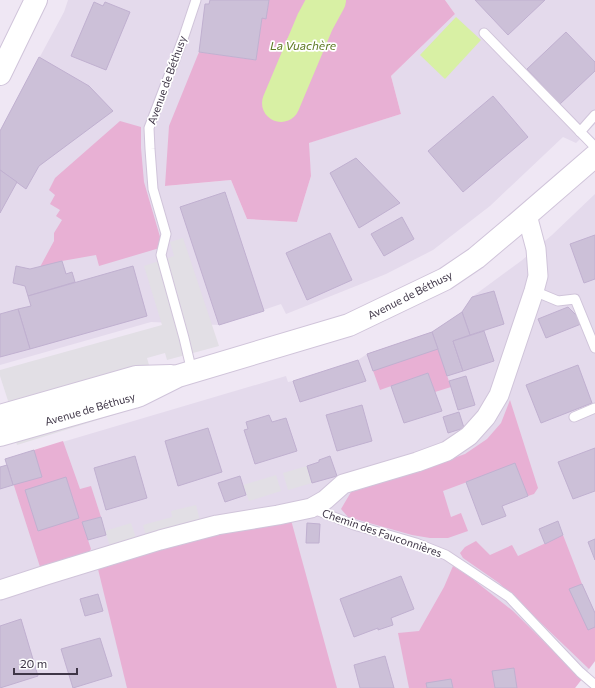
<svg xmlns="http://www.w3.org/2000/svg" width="595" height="688" font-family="Commissioner,sans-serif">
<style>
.residential{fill:#e4daec}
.green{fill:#e8b0d4}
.parking{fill:#e2dfe5}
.water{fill:#d8f0a4}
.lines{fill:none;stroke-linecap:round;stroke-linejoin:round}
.river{stroke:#d8f0a4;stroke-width:38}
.building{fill:#ccc0d8;stroke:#c0b0d0}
.service-casing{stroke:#d0c4da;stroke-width:11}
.minor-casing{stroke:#d0c4da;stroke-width:21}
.tertiary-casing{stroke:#d0c4da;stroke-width:24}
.service{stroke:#fff;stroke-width:9}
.minor{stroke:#fff;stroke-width:19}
.tertiary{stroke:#fff;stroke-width:22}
.labels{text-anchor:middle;stroke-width:3.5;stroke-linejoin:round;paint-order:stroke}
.street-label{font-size:11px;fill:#3f3647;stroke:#fff}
.water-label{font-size:12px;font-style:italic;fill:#5e7a24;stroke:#fff}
</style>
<rect width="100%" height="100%" fill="#efe7f4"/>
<g class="residential">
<path d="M68,0H269L266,19L262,18L256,60L199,52L166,186L231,180L247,219L297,222L311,176L308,143L401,114L391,76L455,14L445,0H595V124L576,143L563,137L490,206L433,250L386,274L286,314L281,304L219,325L151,322L0,365V131L64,12Z"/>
<path d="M595,194V661L575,688H0V467L7,465L5,459L286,376L288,382L293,381L358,360L367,354L432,332L462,312L472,297L521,261L552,235Z"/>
</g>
<g class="green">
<path d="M269,0H445L455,14L391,76L401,114L309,143L311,176L297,222L247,219L231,180L165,186L169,126L199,52L256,60L262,18H266Z"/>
<path d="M120,121L141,127V148L144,182L163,247L99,266L96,255L62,261L40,267L54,241V233L62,220L56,216L60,210L50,204L55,195L49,190L55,178Z"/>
<path d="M432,332L451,387L435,392L428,373L380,390L367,354Z"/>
<path d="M510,400L538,488L534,494L528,496L515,464L443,491L451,517L461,513L468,531L448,538H430L412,535L348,517L341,509L351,492L408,474L465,454L487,439L501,423Z"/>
<path d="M63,441L80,489L91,486L101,517L82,522L91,549L88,554L41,570L8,467L34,450Z"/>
<path d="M291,520L337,688H127L97,565L191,536Z"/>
<path d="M563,535L582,584L595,613V661L589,669L499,583L463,558L460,553L465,547L476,541L490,555L512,545L518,556Z"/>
<path d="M453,566L470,577L513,611L582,679L575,688H409L398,633L419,631L444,587Z"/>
</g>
<g class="parking">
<path d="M183,238L219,346L167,360L165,353L147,358L149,365L10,407L0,376V370L162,325L144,266L174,256L170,242Z"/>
<path d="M134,402L136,408L17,445L15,439Z"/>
<path d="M307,466L312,483L288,490L283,473Z"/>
<path d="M276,475L281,491L249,501L243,485Z"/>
<path d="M196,505L200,521L146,536L143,525L172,517L171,511Z"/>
<path d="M131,523L136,538L110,546L105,531Z"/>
</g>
<g class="water">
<path d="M456,17L481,40L445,79L420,55Z"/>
<path d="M304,20L315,22L319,31L321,51L305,78L292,75L286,60V41L296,25Z"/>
</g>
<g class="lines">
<path class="river" d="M281,103L315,22L327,0"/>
</g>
<g class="building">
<path d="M210,0H269L266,19L262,18L256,60L199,52L205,4H209Z"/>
<path d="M475,0H545L508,35Z"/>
<path d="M94,2L103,6L105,2L130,12L106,70L71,56Z"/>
<path d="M566,32L595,62V71L560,104L527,69Z"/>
<path d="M39,57L89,86L113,111L39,166L26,189L0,170V131Z"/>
<path d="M493,96L528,137L463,192L428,151Z"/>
<path d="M356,158L400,203L359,228L330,173Z"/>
<path d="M0,170L17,182L0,213Z"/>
<path d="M225,192L264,311L219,325L180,207Z"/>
<path d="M402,217L414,239L384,256L371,234Z"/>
<path d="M330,233L352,280L307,300L286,253Z"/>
<path d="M595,235V279L584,283L570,244Z"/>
<path d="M62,261L66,274L72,272L75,282L28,296L25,286L13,283L16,266L30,269Z"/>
<path d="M133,266L147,316L30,349L18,309L31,306L28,296Z"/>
<path d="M494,291L504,324L470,335L462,312L472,297Z"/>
<path d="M568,307L578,317L581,324L546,338L538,319Z"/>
<path d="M18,309L30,349L0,357V314Z"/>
<path d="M462,312L470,335L453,341L463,371L447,376L432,332Z"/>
<path d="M484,331L494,361L463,371L453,341Z"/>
<path d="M432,332L438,349L373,371L367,354Z"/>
<path d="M358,360L366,381L300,402L293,381Z"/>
<path d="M578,365L592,403L541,423L526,385Z"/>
<path d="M428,373L442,411L404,423L391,386Z"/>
<path d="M466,376L475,405L458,410L449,381Z"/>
<path d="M362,405L372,441L337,451L326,415Z"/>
<path d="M459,412L464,428L448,433L443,417Z"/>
<path d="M269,415L272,422L286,418L297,451L255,464L244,430L248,429L246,422Z"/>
<path d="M208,428L222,472L178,486L165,441Z"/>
<path d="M595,448V491L573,499L558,462Z"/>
<path d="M34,450L42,477L13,485L5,459Z"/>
<path d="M135,456L147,498L106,510L94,468Z"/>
<path d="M330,456L337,476L312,483L307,466L319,462V460Z"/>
<path d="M515,463L528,496L502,506L506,516L482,525L466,482Z"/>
<path d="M7,465L13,485L0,489V467Z"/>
<path d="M240,476L246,495L225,502L218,483Z"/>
<path d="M66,477L79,518L38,531L25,490Z"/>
<path d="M101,517L106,535L88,540L82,522Z"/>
<path d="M558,521L563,535L545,544L539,529Z"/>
<path d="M307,523L320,524L319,543H306Z"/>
<path d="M595,539V560L588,542Z"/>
<path d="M401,576L414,609L391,618L393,625L378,630V628L354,637L340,599Z"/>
<path d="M582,584L595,613V627L588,630L569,589Z"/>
<path d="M98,594L103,611L85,616L80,599Z"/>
<path d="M21,619L38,676L0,688V626Z"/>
<path d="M100,638L112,676L73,688L61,649Z"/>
<path d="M385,656L394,688H360L354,665Z"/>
<path d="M514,668L517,688H495L492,671Z"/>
<path d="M451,679L453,688H427L426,683Z"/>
</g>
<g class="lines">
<defs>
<g id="service">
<path d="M484,33L595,147"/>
<path d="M580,132L595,115"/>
<path d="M534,291L558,301L575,299L595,348"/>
<path d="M192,372L184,338L161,255L166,234L153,189L150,149L149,128L184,36L196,0"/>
<path d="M574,417L595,408"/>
<path d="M311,508L354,525L416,543L446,555L509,597L580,672L595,685"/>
</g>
<path id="minor" d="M0,590L46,575L160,540L217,525L278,515L311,508L325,500L343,484L417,462L447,451L469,436L486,417L499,395L534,291L538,276L536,249L527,215"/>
<g id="tertiary">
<path d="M0,74L36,0"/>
<path d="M0,416L136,377L171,376"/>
<path d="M0,435L134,397L140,395L178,376L349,325L445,279L476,258L514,226L595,156"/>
</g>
</defs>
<use href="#service" class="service-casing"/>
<use href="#minor" class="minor-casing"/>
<use href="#tertiary" class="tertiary-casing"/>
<use href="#service" class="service"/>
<use href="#minor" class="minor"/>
<use href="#tertiary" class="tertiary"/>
</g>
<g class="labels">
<g class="street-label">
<text transform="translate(167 80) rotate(-70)" y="4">Avenue de Béthusy</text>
<text transform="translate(410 295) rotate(-27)" y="4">Avenue de Béthusy</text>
<text transform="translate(90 409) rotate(-16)" y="4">Avenue de Béthusy</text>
<text transform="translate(382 533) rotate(19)" y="4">Chemin des Fauconnières</text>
</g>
<g class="water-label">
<text x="303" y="50">La Vuachère</text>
</g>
</g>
<path d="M14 668v6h63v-6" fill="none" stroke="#3f3647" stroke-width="2"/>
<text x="20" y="668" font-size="12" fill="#3f3647" stroke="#ffffff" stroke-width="3" paint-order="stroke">20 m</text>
</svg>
